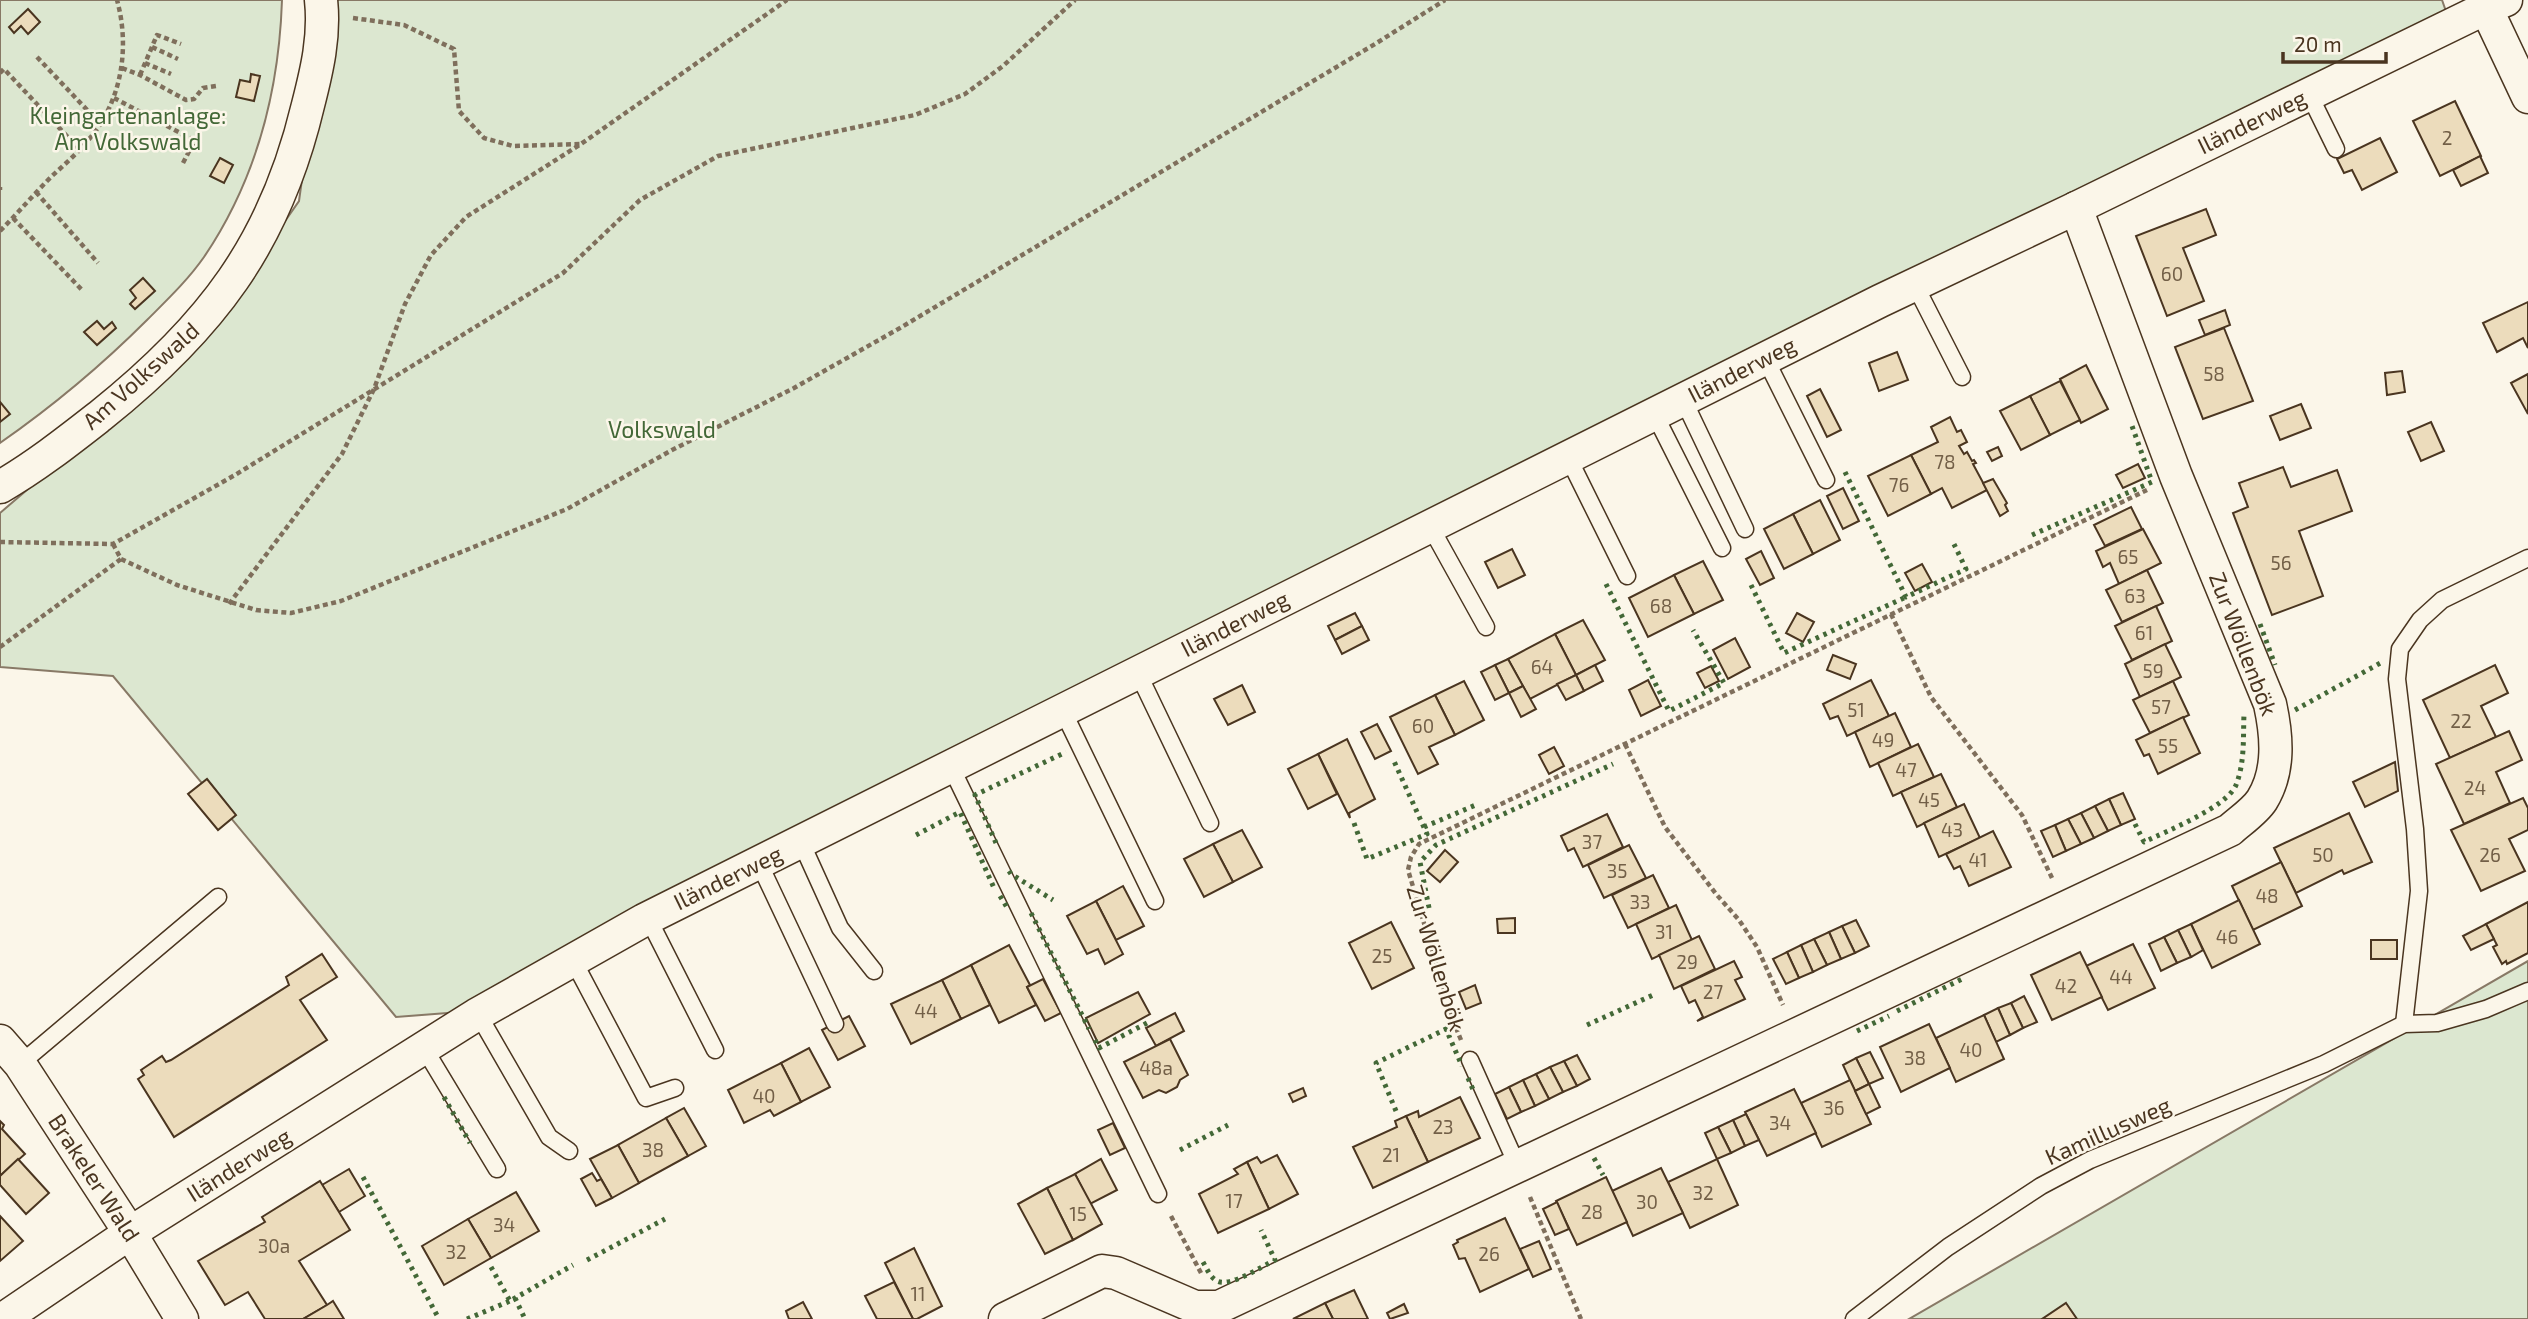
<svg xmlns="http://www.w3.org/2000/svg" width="2528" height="1319" font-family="'Exo 2',sans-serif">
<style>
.green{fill:#dce7d0;stroke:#887966;stroke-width:2}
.building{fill:#ecdcbc;stroke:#4a3520;stroke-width:2}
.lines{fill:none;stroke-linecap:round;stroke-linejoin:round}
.service-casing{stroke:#4a3520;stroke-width:19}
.minor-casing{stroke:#4a3520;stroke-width:35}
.path{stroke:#7f6f5c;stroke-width:4.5;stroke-dasharray:5 3.5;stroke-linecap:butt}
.service{stroke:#fbf6e9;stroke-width:16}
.minor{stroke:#fbf6e9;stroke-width:32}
.hedge{stroke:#436837;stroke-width:5;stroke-dasharray:3.5 5;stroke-linecap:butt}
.labels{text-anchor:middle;stroke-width:5;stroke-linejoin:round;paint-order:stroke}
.number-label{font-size:19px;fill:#725f47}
.park-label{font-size:23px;fill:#436837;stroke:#fbf6e9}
.street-label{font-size:23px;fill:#4a3520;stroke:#fbf6e9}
</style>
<rect width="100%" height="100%" fill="#fbf6e9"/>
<g class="green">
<path d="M0,0H282C279,91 256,180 204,257C188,280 167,300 147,320C102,365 53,406 0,443Z"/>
<path d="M309,0H2442L2449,20L473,1011L396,1017L113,676L0,667V513L202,340L299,201L318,64Z"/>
<path d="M2528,961V1319H1909Z"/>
</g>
<g class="building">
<path d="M28,9L40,22L28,34L21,26L14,33L9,27Z"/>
<path d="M251,74L260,76L254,101L236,97L240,80L250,82Z"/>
<path d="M2455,101L2481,156L2440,176L2413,121Z"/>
<path d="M2380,138L2397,172L2362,190L2352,170L2344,173L2337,159Z"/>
<path d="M2480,156L2488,173L2461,186L2453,170Z"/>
<path d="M220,158L233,165L224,183L210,176Z"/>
<path d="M2206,209L2216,235L2183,248L2204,301L2167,316L2136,236Z"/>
<path d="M143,278L155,291L135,309L130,304L136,298L130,290Z"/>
<path d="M2528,302V348L2523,338L2497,352L2483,323Z"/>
<path d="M2225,310L2230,325L2205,335L2199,320Z"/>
<path d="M97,321L104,329L112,322L116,328L97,345L84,332Z"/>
<path d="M2224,328L2253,401L2203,419L2175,347Z"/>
<path d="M1897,352L1908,380L1879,391L1869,363Z"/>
<path d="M2086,365L2108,409L2081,423L2060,379Z"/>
<path d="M2402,371L2405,392L2387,395L2385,373Z"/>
<path d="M2528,374V414L2511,383Z"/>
<path d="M2060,381L2080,420L2050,435L2030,396Z"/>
<path d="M1820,389L1841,430L1827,437L1807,396Z"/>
<path d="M2030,396L2050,435L2021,450L2000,411Z"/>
<path d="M0,402L10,414L0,422Z"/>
<path d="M2301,404L2311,428L2280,440L2270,416Z"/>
<path d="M1950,417L1957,432L1961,430L1967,442L1959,446L1964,454L1967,452L1972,461L1974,460L1976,463L1973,464L1987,490L1952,508L1942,488L1931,494L1911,455L1938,442L1931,427Z"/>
<path d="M2431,422L2444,451L2421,461L2408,432Z"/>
<path d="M1998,447L2002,456L1992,461L1987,452Z"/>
<path d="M1911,455L1931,494L1888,516L1868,476Z"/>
<path d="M2138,464L2145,478L2123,488L2116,475Z"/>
<path d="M2283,467L2291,487L2337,470L2352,511L2299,531L2323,596L2272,615L2233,513L2248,507L2239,483Z"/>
<path d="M1993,479L2007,503L2005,505L2008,511L2000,516L1983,483Z"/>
<path d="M1843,488L1859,521L1843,529L1827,496Z"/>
<path d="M1820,500L1840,540L1813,554L1793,514Z"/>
<path d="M2131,507L2142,529L2105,546L2094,525Z"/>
<path d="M1793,514L1813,554L1784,569L1764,529Z"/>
<path d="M2143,529L2161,563L2119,584L2110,563L2103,567L2096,551Z"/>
<path d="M1512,549L1525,575L1498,588L1485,562Z"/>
<path d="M1761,551L1774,578L1760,585L1746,559Z"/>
<path d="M1703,561L1723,600L1694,614L1674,575Z"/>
<path d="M1922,564L1932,582L1915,591L1905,573Z"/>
<path d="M2147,570L2163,603L2122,622L2106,590Z"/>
<path d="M1674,575L1694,614L1648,637L1629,598Z"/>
<path d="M2156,606L2172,641L2132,660L2115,626Z"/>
<path d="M1355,613L1362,626L1335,640L1328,626Z"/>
<path d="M1797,613L1814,622L1803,642L1786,633Z"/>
<path d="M1583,620L1605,660L1576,675L1555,634Z"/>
<path d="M1362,626L1369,640L1342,654L1335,640Z"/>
<path d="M1555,634L1576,675L1530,699L1508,659Z"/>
<path d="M1735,638L1750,667L1728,679L1713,650Z"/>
<path d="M2165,644L2181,677L2140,697L2125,664Z"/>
<path d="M1833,655L1856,664L1850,679L1827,670Z"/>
<path d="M1508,659L1523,686L1509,693L1495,665Z"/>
<path d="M1495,665L1509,693L1495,700L1481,672Z"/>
<path d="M1595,665L1603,681L1584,691L1576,675Z"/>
<path d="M2495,665L2508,693L2481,706L2496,737L2450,758L2423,700Z"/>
<path d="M1711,666L1719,681L1705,688L1697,673Z"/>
<path d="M1576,675L1584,691L1566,700L1557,684Z"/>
<path d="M1648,680L1661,706L1641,716L1629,690Z"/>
<path d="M1871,680L1889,716L1847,736L1838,716L1830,719L1823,704Z"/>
<path d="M1464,681L1484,720L1455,735L1435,695Z"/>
<path d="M2173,681L2189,715L2150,733L2133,700Z"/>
<path d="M1242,685L1255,712L1228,725L1214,699Z"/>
<path d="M1523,686L1536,709L1521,717L1509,693Z"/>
<path d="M1435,695L1455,735L1429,747L1438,764L1418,774L1390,717Z"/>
<path d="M1895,713L1911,747L1870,767L1855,732Z"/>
<path d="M2183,717L2200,753L2158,774L2149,754L2144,756L2136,740Z"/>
<path d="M1377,724L1391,751L1375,759L1361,732Z"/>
<path d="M2509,731L2522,760L2496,772L2510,803L2464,824L2436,764Z"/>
<path d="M1347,739L1375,799L1349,813L1350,818L1318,754Z"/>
<path d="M1918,744L1934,777L1893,796L1878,763Z"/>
<path d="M1554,747L1564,766L1549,774L1539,755Z"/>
<path d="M1318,754L1337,794L1308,809L1288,769Z"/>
<path d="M2395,762L2398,791L2365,807L2353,782Z"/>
<path d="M1941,774L1957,807L1917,827L1901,792Z"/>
<path d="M207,779L236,815L218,830L188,794Z"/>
<path d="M2123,793L2135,819L2121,825L2109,799Z"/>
<path d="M2523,798L2528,808V830L2509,839L2525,871L2481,891L2451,830Z"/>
<path d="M2109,799L2121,825L2108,831L2095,806Z"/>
<path d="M1964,804L1980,838L1939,857L1924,823Z"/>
<path d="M2095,806L2108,831L2094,838L2081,813Z"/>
<path d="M2081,813L2094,838L2081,844L2068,819Z"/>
<path d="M2349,813L2372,862L2344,874L2342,870L2296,893L2274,848Z"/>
<path d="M1607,814L1623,847L1583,867L1574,848L1568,851L1561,836Z"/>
<path d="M2068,819L2081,844L2066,851L2055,825Z"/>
<path d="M2055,825L2066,851L2053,857L2041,831Z"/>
<path d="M1242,830L1262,867L1233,882L1213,844Z"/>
<path d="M1993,831L2011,867L1969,886L1960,866L1954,869L1946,854Z"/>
<path d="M1213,844L1233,882L1204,897L1184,859Z"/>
<path d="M1629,845L1646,878L1604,898L1588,865Z"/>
<path d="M1445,850L1458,862L1440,882L1427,871Z"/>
<path d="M2281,862L2302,906L2253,930L2232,886Z"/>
<path d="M1653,875L1669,908L1628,928L1612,895Z"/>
<path d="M1123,886L1144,926L1116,940L1096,901Z"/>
<path d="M2239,900L2260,944L2212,968L2191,924Z"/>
<path d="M1096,901L1123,954L1105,964L1098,949L1087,954L1067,916Z"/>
<path d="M2528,902V953L2507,964L2506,961L2502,964L2493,947L2497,945L2486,924Z"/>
<path d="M1676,905L1692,940L1652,959L1636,924Z"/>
<path d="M1515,918V933H1498L1497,919Z"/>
<path d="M1856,920L1869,946L1855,953L1842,926Z"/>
<path d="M1391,922L1414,968L1372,989L1349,943Z"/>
<path d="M2191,924L2203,950L2191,957L2178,930Z"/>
<path d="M2486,924L2494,939L2471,950L2463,936Z"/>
<path d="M1842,926L1855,953L1841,959L1829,932Z"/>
<path d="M2178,930L2191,957L2177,963L2164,937Z"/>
<path d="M1829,932L1841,959L1827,965L1814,939Z"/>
<path d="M1699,936L1715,969L1674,989L1659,955Z"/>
<path d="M2164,937L2177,963L2161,971L2149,944Z"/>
<path d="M1814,939L1827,965L1813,972L1801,945Z"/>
<rect x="2371" y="940" width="26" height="19"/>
<path d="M2133,944L2155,988L2108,1010L2086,966Z"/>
<path d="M1009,945L1030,985L1027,987L1036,1005L999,1023L971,965Z"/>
<path d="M1801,945L1813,972L1799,978L1787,952Z"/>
<path d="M1787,952L1799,978L1786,984L1773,959Z"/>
<path d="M2080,952L2102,997L2052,1020L2031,975Z"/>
<path d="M322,954L337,977L300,1000L327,1040L174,1137L138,1079L144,1075L141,1070L162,1056L166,1062L171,1060L289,985L286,977Z"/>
<path d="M1734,961L1742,977L1735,980L1745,999L1697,1021L1703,1017L1695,1000L1689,1003L1681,986Z"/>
<path d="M971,965L990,1005L961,1019L942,980Z"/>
<path d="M1043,979L1061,1013L1045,1021L1027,987Z"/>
<path d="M942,980L961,1019L911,1044L891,1004Z"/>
<path d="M1475,985L1481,1003L1466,1009L1459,992Z"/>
<path d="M1138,992L1150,1014L1098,1043L1086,1018Z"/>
<path d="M2024,996L2037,1022L2023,1028L2011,1003Z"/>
<path d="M2011,1003L2023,1028L2010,1035L1998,1008Z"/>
<path d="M1998,1008L2010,1035L1996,1042L1984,1015Z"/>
<path d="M1175,1013L1184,1031L1156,1046L1146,1028Z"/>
<path d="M1984,1015L2004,1059L1956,1082L1936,1038Z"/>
<path d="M849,1016L865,1046L838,1060L822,1030Z"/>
<path d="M1929,1024L1950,1068L1901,1092L1880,1047Z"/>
<path d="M1170,1039L1188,1075L1180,1080L1177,1087L1166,1093L1159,1090L1143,1098L1124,1062Z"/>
<path d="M809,1048L830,1087L801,1102L781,1063Z"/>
<path d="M1870,1052L1883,1078L1869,1084L1856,1058Z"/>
<path d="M1577,1055L1590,1079L1577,1086L1564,1061Z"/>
<path d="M1856,1058L1869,1084L1855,1091L1843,1065Z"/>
<path d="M1564,1061L1577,1086L1563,1092L1550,1067Z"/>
<path d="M781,1063L801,1102L774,1116L770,1110L744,1123L728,1090Z"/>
<path d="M1550,1067L1563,1092L1549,1099L1536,1074Z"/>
<path d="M1536,1074L1549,1099L1535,1106L1523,1080Z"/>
<path d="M1523,1080L1535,1106L1521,1112L1509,1087Z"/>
<path d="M1850,1080L1871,1124L1822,1147L1801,1103Z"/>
<path d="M1869,1084L1880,1107L1866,1114L1855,1091Z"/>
<path d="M1509,1087L1521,1112L1507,1119L1495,1094Z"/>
<path d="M1303,1088L1306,1096L1293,1102L1289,1094Z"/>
<path d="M1794,1089L1816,1133L1767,1156L1745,1112Z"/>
<path d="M1460,1097L1480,1138L1428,1162L1406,1116L1418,1111L1419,1117Z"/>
<path d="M684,1108L706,1146L688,1156L666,1118Z"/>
<path d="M1746,1114L1759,1140L1745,1146L1733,1120Z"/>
<path d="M1406,1116L1428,1162L1373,1188L1353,1147L1397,1127L1395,1121Z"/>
<path d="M666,1118L688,1156L639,1183L618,1145Z"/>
<path d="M1733,1120L1745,1146L1731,1153L1718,1127Z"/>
<path d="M0,1121L4,1125L2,1129L25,1154L0,1176Z"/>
<path d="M1113,1123L1125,1148L1110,1155L1098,1130Z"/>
<path d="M1718,1127L1731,1153L1717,1159L1705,1133Z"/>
<path d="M618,1145L639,1183L612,1198L590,1159Z"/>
<path d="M1277,1155L1298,1194L1269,1209L1247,1162L1257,1157L1261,1163Z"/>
<path d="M18,1159L49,1193L26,1214L0,1185V1176Z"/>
<path d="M1101,1159L1117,1190L1090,1204L1075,1174Z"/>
<path d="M1717,1159L1738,1205L1690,1228L1668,1182Z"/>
<path d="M1247,1162L1269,1209L1218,1233L1199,1194L1238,1174L1234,1169Z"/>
<path d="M1661,1168L1683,1213L1633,1236L1612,1191Z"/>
<path d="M349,1169L365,1196L339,1212L322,1185Z"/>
<path d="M592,1173L597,1181L601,1179L612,1198L596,1206L581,1179Z"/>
<path d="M1075,1174L1102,1224L1073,1240L1047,1188Z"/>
<path d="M1606,1177L1627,1222L1577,1245L1556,1201Z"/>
<path d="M320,1181L350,1230L299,1261L327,1305L303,1319H265L248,1292L225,1305L198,1261L265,1222L262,1217Z"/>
<path d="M1047,1188L1073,1240L1045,1254L1018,1204Z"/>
<path d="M516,1192L539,1231L491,1258L468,1219Z"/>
<path d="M1557,1202L1569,1229L1555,1235L1543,1209Z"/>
<path d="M0,1216L23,1241L0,1261Z"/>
<path d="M1505,1218L1529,1269L1480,1292L1465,1258L1459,1259L1453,1245L1458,1242L1457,1240Z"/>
<path d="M468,1219L491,1258L444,1285L422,1246Z"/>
<path d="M1539,1241L1551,1269L1533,1277L1520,1249Z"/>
<path d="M914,1248L942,1306L917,1319H913L885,1263Z"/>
<path d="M894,1282L913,1319H877L865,1296Z"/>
<path d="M1354,1290L1368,1319H1333L1325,1303Z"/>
<path d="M333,1301L344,1319H303L327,1305Z"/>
<path d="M803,1302L812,1319H789L786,1311Z"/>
<path d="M1325,1303L1333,1319H1293Z"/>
<path d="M2066,1303L2077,1319H2042Z"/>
<path d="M1404,1304L1408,1313L1390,1319L1387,1313Z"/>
</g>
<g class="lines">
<defs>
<g id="service">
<path d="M2309,94L2336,149"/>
<path d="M1915,285L1962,377"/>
<path d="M1765,358L1826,480"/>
<path d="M1683,399L1745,529"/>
<path d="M1654,413L1722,548"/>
<path d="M1568,457L1627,576"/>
<path d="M1430,526L1486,627"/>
<path d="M1138,673L1210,823"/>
<path d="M1063,711L1155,901"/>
<path d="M951,767L1158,1194"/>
<path d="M801,842L840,928L874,971"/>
<path d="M759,863L835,1024"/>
<path d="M648,918L715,1050"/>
<path d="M573,960L646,1098L675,1088"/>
<path d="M478,1014L549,1137L569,1151"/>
<path d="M2404,1024L2419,891L2415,829L2397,679L2400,649L2420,620L2442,600L2528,558"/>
<path d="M424,1048L497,1169"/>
<path d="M1470,1060L1518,1167"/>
<path d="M20,1064L218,897"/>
<path d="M1854,1319L1948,1247L2041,1186L2090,1160L2324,1064L2404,1024L2437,1023L2486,1009L2528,991"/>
</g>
<g id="minor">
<path d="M2486,8L2528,97"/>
<path d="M0,487C35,467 68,441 100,416C210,328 275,244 308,105C317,70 325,36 321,0"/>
<path d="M0,1041L20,1064L130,1233L182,1319"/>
<path d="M3,1319L130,1233L476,1015L644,920L1880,301L2076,208L2486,8L2506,0"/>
<path d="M1005,1319L1102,1271L1116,1273L1195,1307H1219L2230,830C2240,821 2255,811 2262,800C2280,771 2277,736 2270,704L2176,476L2076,208"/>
</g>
</defs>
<use href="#service" class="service-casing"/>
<use href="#minor" class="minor-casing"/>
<g class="path">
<path d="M353,18L404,25L454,49L459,111L484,138L513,146L580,144"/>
<path d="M152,47L178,59"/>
<path d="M37,57L89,112L102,120"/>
<path d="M145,63L171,74"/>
<path d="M122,68L140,75L186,100L194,99L203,88L216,86"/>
<path d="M0,73L4,69L79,149"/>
<path d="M140,75L157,35L181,44"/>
<path d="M114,98L203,145"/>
<path d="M183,163L195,140"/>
<path d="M0,187V190"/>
<path d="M36,192L98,263"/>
<path d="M13,218L83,291"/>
<path d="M0,231C18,213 34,194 52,176C65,164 79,152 90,138C122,100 130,47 117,0"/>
<path d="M0,542L113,544L235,475L563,273L640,200L718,156L915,115L965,94L1003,66L1075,0"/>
<path d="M113,544L121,559L177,585L256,610L291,613L341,601L567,509L672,450L794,388L900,328L1375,44L1445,0"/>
<path d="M229,604L342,454L374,389L405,304L431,255L466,217L581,144L787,0"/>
<path d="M1891,614L1931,697L2022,815L2052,878"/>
<path d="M0,647L121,559"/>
<path d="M1625,744L1665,827L1716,894L1739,920L1757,947L1783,1005"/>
<path d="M1461,1040L1454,1023L1408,870L1411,857L1419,844L2147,490"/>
<path d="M1530,1197L1581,1319"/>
<path d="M1171,1216L1201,1273"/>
</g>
<use href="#service" class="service"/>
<use href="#minor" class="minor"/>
<g class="hedge">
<path d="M1845,472L1906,597L1966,569L1952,540"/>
<path d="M2032,535L2152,482L2132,426"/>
<path d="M1606,584L1669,711L1724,683L1693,630"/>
<path d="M1751,585L1784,653L1906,597"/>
<path d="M2260,624L2275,665"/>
<path d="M2295,710L2384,661"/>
<path d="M1354,823L1367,859L1427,834L1393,759"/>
<path d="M2135,824L2144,842C2167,831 2227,807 2236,785C2245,762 2243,738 2244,714"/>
<path d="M1424,827L1478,804"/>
<path d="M916,835L960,812L994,888"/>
<path d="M996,843L975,795L1066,752"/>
<path d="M1009,871L1011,874L1053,900"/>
<path d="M1000,896L1008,909"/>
<path d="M1429,908L1420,862L1436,845L1613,764"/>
<path d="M1031,913L1089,1029"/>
<path d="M1897,1011L1962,979"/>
<path d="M1587,1025L1653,995"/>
<path d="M1857,1031L1889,1016"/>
<path d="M1095,1040L1099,1048L1147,1023"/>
<path d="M1468,1078L1474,1092"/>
<path d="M444,1097L470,1143"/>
<path d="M1396,1111L1376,1063L1446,1029L1462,1066"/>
<path d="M1180,1150L1228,1125"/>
<path d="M1594,1158L1603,1175"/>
<path d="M363,1177L439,1319"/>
<path d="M587,1260L665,1219"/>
<path d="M1203,1262C1207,1269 1210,1277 1217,1281C1230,1288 1262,1266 1275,1260L1261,1230"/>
<path d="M491,1267L510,1301L573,1265"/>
<path d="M515,1298L525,1319"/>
<path d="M467,1319L510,1301"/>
</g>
</g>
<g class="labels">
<g class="number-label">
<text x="2447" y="145">2</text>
<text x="2172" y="281">60</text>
<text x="2214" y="381">58</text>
<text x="1945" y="469">78</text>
<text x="1899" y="492">76</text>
<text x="2128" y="564">65</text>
<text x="2281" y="570">56</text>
<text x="2135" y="603">63</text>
<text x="1661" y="613">68</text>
<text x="2144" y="640">61</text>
<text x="1542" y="674">64</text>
<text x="2153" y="678">59</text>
<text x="2161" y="714">57</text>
<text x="1856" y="717">51</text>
<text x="2461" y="728">22</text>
<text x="1423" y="733">60</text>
<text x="1883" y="747">49</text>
<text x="2168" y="753">55</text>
<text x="1906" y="777">47</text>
<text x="2475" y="795">24</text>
<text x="1929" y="807">45</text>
<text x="1952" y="837">43</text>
<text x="1592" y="849">37</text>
<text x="2323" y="862">50</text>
<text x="2490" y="862">26</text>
<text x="1978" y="867">41</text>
<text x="1617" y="878">35</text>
<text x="2267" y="903">48</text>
<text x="1640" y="909">33</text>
<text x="1664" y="939">31</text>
<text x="2227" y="944">46</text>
<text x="1382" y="963">25</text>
<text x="1687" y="969">29</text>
<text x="2121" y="984">44</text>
<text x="2066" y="993">42</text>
<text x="1713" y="999">27</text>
<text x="926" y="1018">44</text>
<text x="1971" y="1057">40</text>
<text x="1915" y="1065">38</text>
<text x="1156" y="1075">48a</text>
<text x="764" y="1103">40</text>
<text x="1834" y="1115">36</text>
<text x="1780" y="1130">34</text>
<text x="1443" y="1134">23</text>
<text x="653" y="1157">38</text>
<text x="1391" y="1162">21</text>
<text x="1703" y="1200">32</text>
<text x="1234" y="1208">17</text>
<text x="1647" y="1209">30</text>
<text x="1592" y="1219">28</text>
<text x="1078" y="1221">15</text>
<text x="504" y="1232">34</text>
<text x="274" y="1253">30a</text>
<text x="456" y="1259">32</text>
<text x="1489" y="1261">26</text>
<text x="918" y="1301">11</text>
</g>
<g class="park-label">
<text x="128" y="124">Kleingartenanlage:<tspan x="128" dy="26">Am Volkswald</tspan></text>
<text x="662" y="438">Volkswald</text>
</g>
<g class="street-label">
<text transform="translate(2252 122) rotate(-26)" y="8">Iländerweg</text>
<text transform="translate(1742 370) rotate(-27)" y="8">Iländerweg</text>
<text transform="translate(141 376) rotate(-42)" y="8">Am Volkswald</text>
<text transform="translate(1235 624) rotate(-27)" y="8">Iländerweg</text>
<text transform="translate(2243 644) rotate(69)" y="8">Zur Wöllenbök</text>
<text transform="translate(728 878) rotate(-26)" y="8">Iländerweg</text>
<text transform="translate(1436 958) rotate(73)" y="8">Zur Wöllenbök</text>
<text transform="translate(2108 1131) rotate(-24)" y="8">Kamillusweg</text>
<text transform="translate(239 1165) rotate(-32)" y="8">Iländerweg</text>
<text transform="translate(94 1178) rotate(57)" y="8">Brakeler Wald</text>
</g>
</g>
<path d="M2283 52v10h103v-10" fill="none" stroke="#4a3520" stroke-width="3.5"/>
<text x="2294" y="52" font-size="21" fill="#4a3520" stroke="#fbf6e9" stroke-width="5" paint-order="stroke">20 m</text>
</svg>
